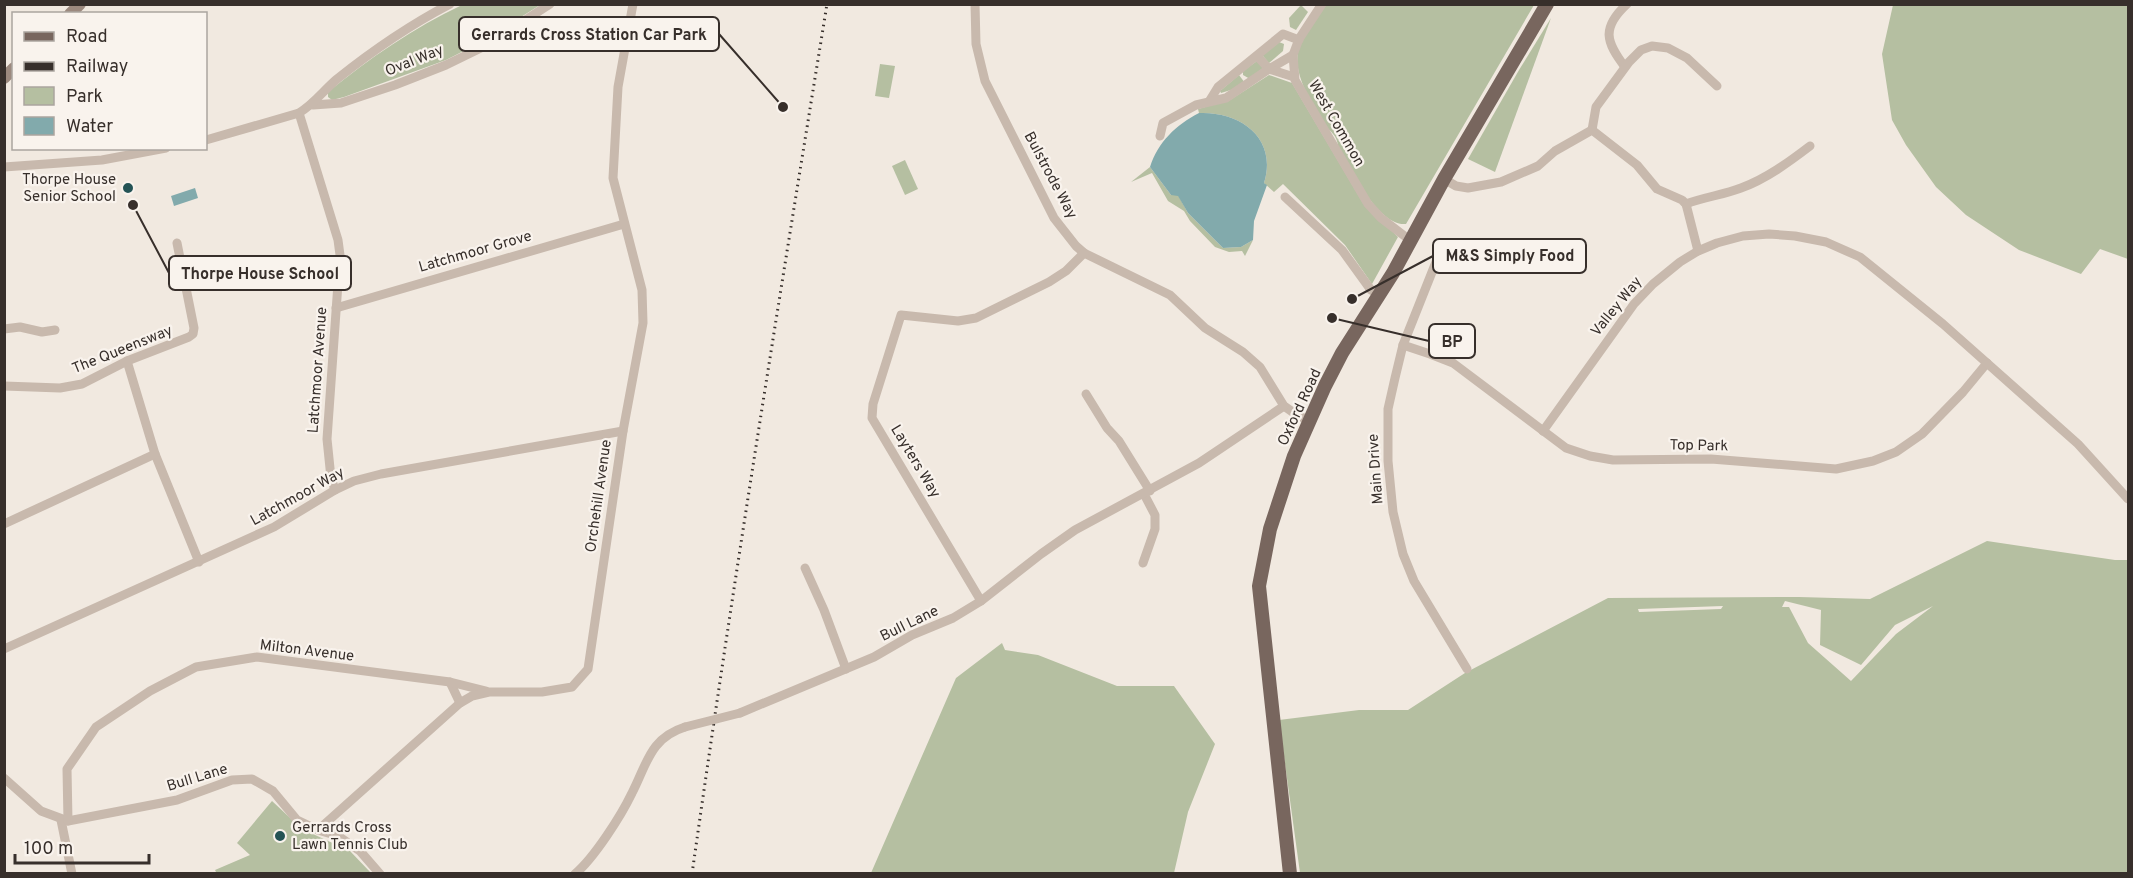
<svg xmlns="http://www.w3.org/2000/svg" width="2133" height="878" font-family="Overpass,sans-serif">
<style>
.green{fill:#b5bfa1;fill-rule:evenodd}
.water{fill:#82aaac}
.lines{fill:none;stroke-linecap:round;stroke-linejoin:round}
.minor{stroke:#c8b9ad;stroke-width:9}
.secondary{stroke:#9c897e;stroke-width:12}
.primary{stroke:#78665e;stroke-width:14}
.rail{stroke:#372f2b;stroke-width:3;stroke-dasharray:1.5 4.5;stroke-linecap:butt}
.minor-bridge{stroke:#c8b9ad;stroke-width:9}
.poi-dot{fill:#245355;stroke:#f9f3ed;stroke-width:2}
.labels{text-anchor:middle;stroke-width:4.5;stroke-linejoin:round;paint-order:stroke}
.street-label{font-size:15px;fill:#372f2b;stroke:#f9f3ed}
.poi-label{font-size:15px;fill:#372f2b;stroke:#f9f3ed;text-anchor:end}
.leader{fill:none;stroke:#372f2b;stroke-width:2}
.callout-dot{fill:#372f2b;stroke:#f9f3ed;stroke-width:2}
.callout{fill:#f9f3ed;stroke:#372f2b;stroke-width:2}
.callout-label{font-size:16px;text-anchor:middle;font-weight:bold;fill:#372f2b}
</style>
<rect width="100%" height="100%" fill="#f1e9e0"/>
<g class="green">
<path d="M462,5H540L485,40L446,60L344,97L332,100L328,97V92C370,58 413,28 462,5Z"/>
<path d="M1301,5L1308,12L1296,30L1290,27L1289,18Z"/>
<path d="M1326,5H1534L1406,224C1380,227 1352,172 1339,152C1337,132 1331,134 1321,121C1315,115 1312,104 1308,96C1286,52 1301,41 1326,5Z"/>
<path d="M1893,5H2128V259L2100,249L2081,274L2019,250L1966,215L1936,187L1906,145L1892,120L1882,54Z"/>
<path d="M1551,18L1495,172L1468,159L1519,70Z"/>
<path d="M1279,42L1284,44L1283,51L1269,63L1262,55Z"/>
<path d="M1257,61L1264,67L1250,79L1243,75V71Z"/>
<path d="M880,64L895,66L889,98L875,96Z"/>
<path d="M1239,75L1245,83L1234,89L1221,93L1220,91Z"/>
<path d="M1269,75L1292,83L1363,203L1398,237L1372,284L1345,245L1283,184L1274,192L1264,183C1278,138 1240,111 1199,113L1198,109L1230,100Z"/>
<path d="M905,160L918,189L905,195L892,166Z"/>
<path d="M1150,167L1171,195H1178L1188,213L1223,248L1241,247L1253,240L1245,256L1242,251L1229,252L1215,247L1190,221L1184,211L1168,201L1152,173L1131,182Z"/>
<path d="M1987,541L2115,560H2128V873H1300L1279,720L1359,710H1408L1465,673L1608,598L1799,597L1870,599ZM1785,601L1821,610L1820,645L1861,665L1895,625L1933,606L1896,634L1851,681L1808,643L1789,607H1782ZM1723,606L1721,609L1639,612L1638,609Z"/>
<path d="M1002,643L1005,650L1038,655L1117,686H1174L1215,744L1188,812L1174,873H871L956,678Z"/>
<path d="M272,801L302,829L350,851L371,873L217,874L215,870L250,855L237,843Z"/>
</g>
<g class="water">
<path d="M1199,113C1240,111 1278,138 1264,183L1267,185L1254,221L1253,240L1241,247L1223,248L1188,213L1178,196L1171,195L1150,167C1158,142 1176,125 1199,113Z"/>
<path d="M195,188L198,198L174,206L171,196Z"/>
</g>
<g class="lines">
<g class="minor">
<path d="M975,4L976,44L985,81L1054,218L1076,246L1084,253L1170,295L1205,328L1243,352L1260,367L1284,406L1294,413L1309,421"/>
<path d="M1322,4L1299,39L1293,55L1295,80L1368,204L1381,218L1411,241"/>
<path d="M1257,56L1269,69L1293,55"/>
<path d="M1625,67C1606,42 1601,28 1627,4"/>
<path d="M1210,100L1218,87L1283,34L1299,40"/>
<path d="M313,105L341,103L395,85L446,65L487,45L550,4"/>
<path d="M299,113L338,240L340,255L327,439L331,478L335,490"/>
<path d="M1592,130L1596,107L1629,62L1641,50L1652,46L1668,48L1687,58L1717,86"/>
<path d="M1160,136L1163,123L1196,105L1226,98L1269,69L1294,77"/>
<path d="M206,140L299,113C314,104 323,91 337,79C372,51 410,25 450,4"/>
<path d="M4,167L102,160L166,148"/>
<path d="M1444,179L1456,186L1468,188L1501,182L1538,166L1555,151L1592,130L1637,165L1657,189L1682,200L1686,204"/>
<path d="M1285,197L1342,250L1371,290L1379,295"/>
<path d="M1686,204C1704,197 1723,195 1741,188C1766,179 1789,162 1810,146"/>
<path d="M1686,204L1698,251"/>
<path d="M1438,257L1403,345L1395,378L1388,409V461L1393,512L1403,554L1414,581L1467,669"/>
<path d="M336,308L624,224"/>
<path d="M4,329L20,327L42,332L55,330"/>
<path d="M1403,345L1430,354L1453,363L1566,448L1590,456L1613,460L1711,459L1836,469L1873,461L1896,452L1922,434L1963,392L1987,363"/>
<path d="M127,361L155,454L199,562"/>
<path d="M4,386L60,388L82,384L127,361L189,337L193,334L194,328L177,243"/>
<path d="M1086,394L1107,428L1119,441L1150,491"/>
<path d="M1543,431L1634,304L1653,284L1680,262L1698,251L1717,243L1743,236L1769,234L1795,236L1826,242L1860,257L1943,324L2078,444L2128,499"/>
<path d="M4,524L155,454"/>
<path d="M1143,563L1155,529V515L1144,494"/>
<path d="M805,568L824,610L846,669"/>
<path d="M981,601L872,418L873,404L901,315L958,321L976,318L1049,282L1066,271L1084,253"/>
<path d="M4,649L274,527L335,490L354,481L381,474L623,431"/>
<path d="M450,682L460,703"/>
<path d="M740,713L874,657L912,635L953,618L981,601L1041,554L1075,530L1199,463L1284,406"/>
<path d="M4,778L41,811L68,821L177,800L232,780L252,779L273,791L297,820L318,830L338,836L360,851L380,874"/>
<path d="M61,820L72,874"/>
<path d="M68,821L67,769L96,727L150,691L196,667L257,657L450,682L486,691"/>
<path d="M318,830L460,703L472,696L489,692H542L572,687L588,669L623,431L643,323L642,290L613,178L618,87L633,4"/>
<path d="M575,874C594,858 621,816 632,793C647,764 650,738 685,727"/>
</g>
<g class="secondary">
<path d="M70,14L80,4"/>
<path d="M4,78L14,68"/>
</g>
<path class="primary" d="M1290,874L1259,586L1270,529L1294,456L1325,386L1342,353L1393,273L1444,179L1547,4"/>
<path class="rail" d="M692,874C733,583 780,294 827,4"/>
<path class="minor-bridge" d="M685,727L740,713"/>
</g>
<g class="poi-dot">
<circle cx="128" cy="188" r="6"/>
<circle cx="280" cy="836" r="6"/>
</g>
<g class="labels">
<g class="street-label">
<text transform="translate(414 60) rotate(-22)" y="5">Oval Way</text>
<text transform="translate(1337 123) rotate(60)" y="5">West Common</text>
<text transform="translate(1051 175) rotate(62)" y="5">Bulstrode Way</text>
<text transform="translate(475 251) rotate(-16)" y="5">Latchmoor Grove</text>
<text transform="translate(1616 306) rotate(-51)" y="5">Valley Way</text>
<text transform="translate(122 349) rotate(-22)" y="5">The Queensway</text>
<text transform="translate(317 370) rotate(-86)" y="5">Latchmoor Avenue</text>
<text transform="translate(1299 407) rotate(-65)" y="5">Oxford Road</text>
<text transform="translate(1699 445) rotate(1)" y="5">Top Park</text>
<text transform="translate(916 461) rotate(59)" y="5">Layters Way</text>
<text transform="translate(1375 469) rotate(-94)" y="5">Main Drive</text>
<text transform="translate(297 496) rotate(-29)" y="5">Latchmoor Way</text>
<text transform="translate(598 496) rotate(-82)" y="5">Orchehill Avenue</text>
<text transform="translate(909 623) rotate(-26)" y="5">Bull Lane</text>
<text transform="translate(307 650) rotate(7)" y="5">Milton Avenue</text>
<text transform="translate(197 777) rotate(-17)" y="5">Bull Lane</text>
</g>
<g class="poi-label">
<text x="116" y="184">Thorpe House<tspan x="116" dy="17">Senior School</tspan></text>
<text x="292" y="832" text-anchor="start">Gerrards Cross<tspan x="292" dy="17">Lawn Tennis Club</tspan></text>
</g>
</g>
<path class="leader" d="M783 107L719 34M1352 299L1433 256M133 205L169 273M1332 318L1429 341"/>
<g class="callout-dot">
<circle cx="783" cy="107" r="6"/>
<circle cx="1352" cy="299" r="6"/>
<circle cx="133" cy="205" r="6"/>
<circle cx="1332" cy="318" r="6"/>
</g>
<g class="callout">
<rect x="459" y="17" width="260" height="34" rx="6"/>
<rect x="1433" y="239" width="153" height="34" rx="6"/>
<rect x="169" y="256" width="182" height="34" rx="6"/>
<rect x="1429" y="324" width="46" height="34" rx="6"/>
</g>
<g class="callout-label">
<text x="589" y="40">Gerrards Cross Station Car Park</text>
<text x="1510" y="261">M&amp;S Simply Food</text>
<text x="260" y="279">Thorpe House School</text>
<text x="1452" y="347">BP</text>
</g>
<rect width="2133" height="878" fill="none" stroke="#372f2b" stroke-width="12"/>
<rect x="12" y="12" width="195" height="138" fill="#f9f3ed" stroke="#aba59f" stroke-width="1.5"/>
<rect x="24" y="32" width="30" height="9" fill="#78665e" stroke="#aba59f" stroke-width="1.5"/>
<text x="66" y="42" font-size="18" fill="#372f2b">Road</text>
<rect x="24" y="62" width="30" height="9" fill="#372f2b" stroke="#aba59f" stroke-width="1.5"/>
<text x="66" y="72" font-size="18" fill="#372f2b">Railway</text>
<rect x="24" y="87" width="30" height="18" fill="#b5bfa1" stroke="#aba59f" stroke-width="1.5"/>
<text x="66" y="102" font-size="18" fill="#372f2b">Park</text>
<rect x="24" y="117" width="30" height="18" fill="#82aaac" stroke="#aba59f" stroke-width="1.5"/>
<text x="66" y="132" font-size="18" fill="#372f2b">Water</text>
<path d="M15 854v9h134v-9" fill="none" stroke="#372f2b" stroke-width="3"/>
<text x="24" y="854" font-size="18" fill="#372f2b" stroke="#f9f3ed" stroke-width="4.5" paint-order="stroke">100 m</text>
</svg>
